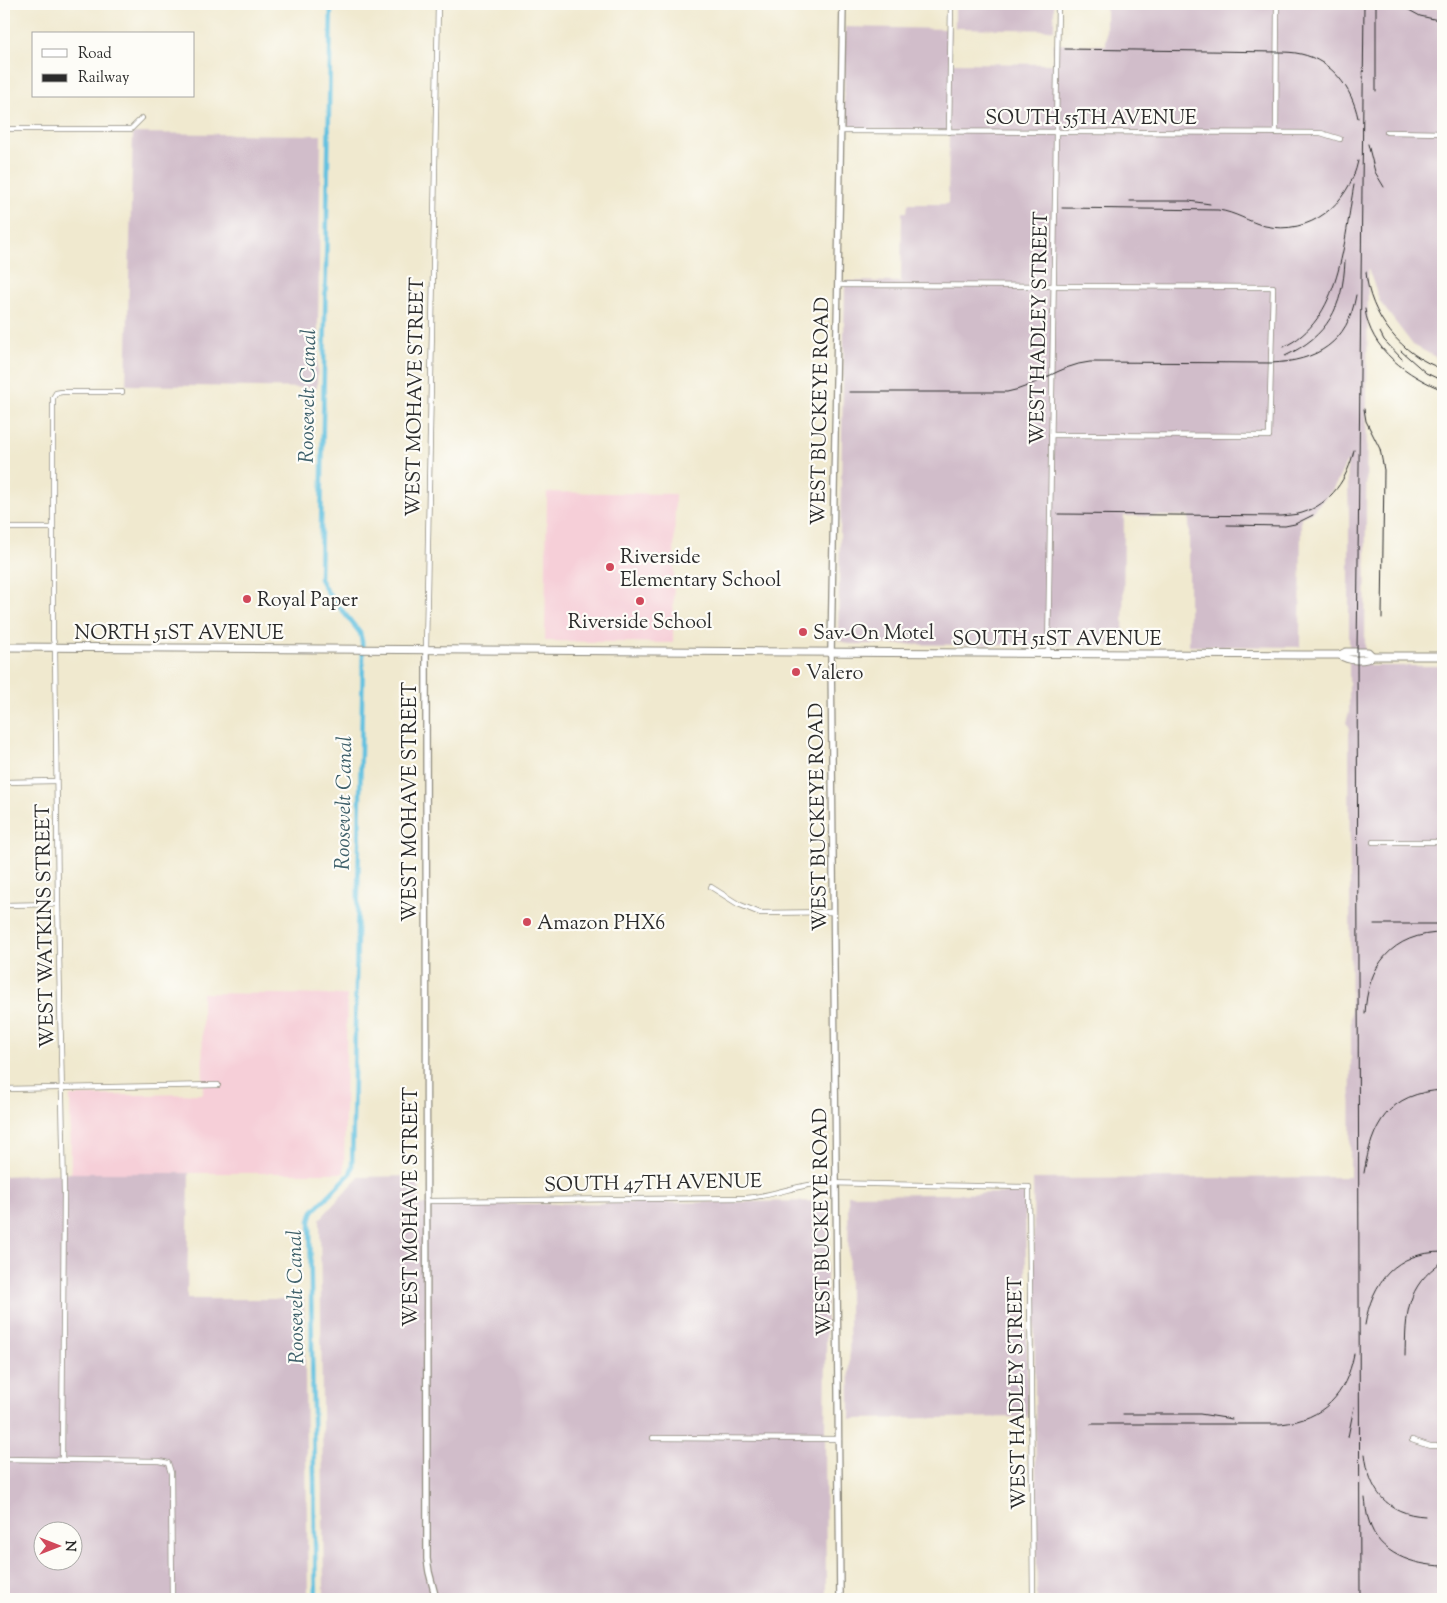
<svg xmlns="http://www.w3.org/2000/svg" width="1447" height="1603" font-family="'Sorts Mill Goudy',serif">
<style>
.built{fill:#f6cfd8}
.industrial{fill:#d1bdca;fill-rule:evenodd}
.lines{fill:none;stroke-linecap:round;stroke-linejoin:round}
.canal{stroke:#62c1e0;stroke-width:4.5}
.street-casing{stroke:#8e8a7d;stroke-width:6}
.secondary-casing{stroke:#8e8a7d;stroke-width:8}
.primary-casing{stroke:#8e8a7d;stroke-width:9}
.street{stroke:#fff;stroke-width:4.5}
.secondary{stroke:#fff;stroke-width:5.5}
.primary{stroke:#fff;stroke-width:7}
.rail{stroke:#2b2b2b;stroke-width:1}
.poi-dot{fill:#d1495b;stroke:#fdfcf7;stroke-width:2}
.labels{text-anchor:middle;stroke-width:4.5;stroke-linejoin:round;paint-order:stroke}
.street-label{font-size:20px;fill:#2b2b2b;stroke:#fdfcf7}
.poi-label{font-size:20px;fill:#2b2b2b;stroke:#fdfcf7;text-anchor:start}
.water-label{font-size:21px;font-style:italic;fill:#3e606a;stroke:#fdfcf7}
</style>
<rect width="100%" height="100%" fill="#fdfcf7"/>
<filter id="ink" filterUnits="userSpaceOnUse"><feTurbulence type="fractalNoise" baseFrequency=".02" numOctaves="2"/><feDisplacementMap in="SourceGraphic" scale="10" xChannelSelector="R" yChannelSelector="G"/><feConvolveMatrix kernelMatrix="1 2 1 2 8 2 1 2 1" color-interpolation-filters="sRGB"/></filter>
<filter id="wash" filterUnits="userSpaceOnUse"><feTurbulence type="fractalNoise" baseFrequency=".0096" numOctaves="4" result="noise"/><feDisplacementMap in="SourceGraphic" scale="20" xChannelSelector="R" yChannelSelector="G"/><feGaussianBlur stdDeviation="1.12" result="paint"/><feColorMatrix in="noise" values="0 0 0 0 0 0 0 0 0 0 0 0 0 0 0 0 0 1.4 0 .05"/><feComposite in="paint" operator="in"/></filter>
<g filter="url(#wash)">
<rect width="100%" height="100%" fill="#f0e9cf"/>
<g class="built">
<path d="M547,492L675,494L673,643L545,641Z"/>
<path d="M202,993L347,995L344,1173H71L70,1096L203,1094Z"/>
</g>
<g class="industrial">
<path d="M955,4H1054V30L955,28Z"/>
<path d="M1069,4H1371V8H1443V361L1413,345L1380,302L1368,268L1365,649V663H1368L1369,666H1443V1599H1037L1033,1179L1350,1177L1351,1047L1349,726L1346,723L1349,712V515L1347,461L1334,488L1311,513L1301,517L1300,647L1189,646V516H1124L1123,646L848,644L838,640L845,281L901,282L902,212H907L908,204H948L949,131L844,129L845,27L950,29V63L1053,64V44L1106,45V4Z"/>
<path d="M133,133L321,135L317,388L126,385Z"/>
<path d="M71,1173H189L187,1299H304L308,1599H4V1176ZM42,1530H72V1560H42Z"/>
<path d="M419,1176L420,1205L828,1201L825,1433L826,1599H324L320,1219L359,1177Z"/>
<path d="M1025,1193L1028,1417L850,1419L848,1195Z"/>
</g>
<g class="lines">
<path class="canal" d="M316,1599L310,1221L313,1211L350,1174L352,1168L363,658L362,641L360,633L326,590L320,579L331,4"/>
</g>
</g>
<g filter="url(#ink)">
<g class="lines">
<defs>
<g id="street">
<path d="M4,129H131L142,118"/>
<path d="M841,131L1321,133L1340,139"/>
<path d="M949,132L951,4"/>
<path d="M1387,132L1443,133"/>
<path d="M1276,133L1277,4"/>
<path d="M838,285L1273,287L1269,436L1051,435"/>
<path d="M4,528H53"/>
<path d="M426,649L438,4"/>
<path d="M1048,654L1058,4"/>
<path d="M4,782L56,781"/>
<path d="M1373,842H1443"/>
<path d="M711,887L738,904L760,913L834,912"/>
<path d="M4,905L58,904"/>
<path d="M4,1089L218,1085"/>
<path d="M426,1201L746,1198C774,1196 798,1184 825,1183L1029,1187L1033,1599"/>
<path d="M653,1438L839,1439"/>
<path d="M1412,1440L1430,1446H1443"/>
<path d="M4,1459L159,1461L168,1463L171,1473L172,1599"/>
<path d="M62,1460L64,1193L58,904L55,648L53,639V398L56,393L62,392H122"/>
</g>
<g id="secondary">
<path d="M426,649L427,1559L429,1572L436,1599"/>
<path d="M840,1599L831,652L843,4"/>
</g>
<g id="primary">
<path d="M4,647L1303,655H1340L1346,652H1368L1372,656"/>
<path d="M1340,655C1348,661 1365,662 1372,656H1443"/>
</g>
</defs>
<use href="#street" class="street-casing"/>
<use href="#secondary" class="secondary-casing"/>
<use href="#primary" class="primary-casing"/>
<use href="#street" class="street"/>
<use href="#secondary" class="secondary"/>
<use href="#primary" class="primary"/>
<g class="rail">
<path d="M1376,4V91"/>
<path d="M1398,4L1420,16L1443,21"/>
<path d="M1065,49L1277,52C1285,52 1293,52 1301,54C1332,61 1352,88 1358,118"/>
<path d="M1368,144L1375,172L1384,187"/>
<path d="M1130,201H1189L1210,204"/>
<path d="M1062,208L1218,210C1235,212 1249,222 1265,226C1310,236 1349,204 1358,161"/>
<path d="M1366,272C1369,315 1402,356 1443,369"/>
<path d="M1365,309C1370,350 1408,376 1443,390"/>
<path d="M1380,332L1384,340L1402,359"/>
<path d="M1283,347C1341,322 1344,239 1354,185"/>
<path d="M1401,351L1426,373L1443,381"/>
<path d="M1285,356C1328,336 1343,307 1345,261"/>
<path d="M849,392H1007C1037,387 1059,365 1090,362L1271,363C1317,361 1348,343 1356,295"/>
<path d="M1364,409L1366,421L1380,449L1384,470L1382,618"/>
<path d="M1058,514L1282,516C1288,515 1296,515 1302,513C1331,504 1348,478 1354,450"/>
<path d="M1227,525L1285,526L1295,524L1313,515"/>
<path d="M1374,924H1443"/>
<path d="M1365,1014C1367,966 1392,933 1443,933"/>
<path d="M1364,1173C1372,1124 1388,1093 1443,1090"/>
<path d="M1365,1325C1372,1281 1396,1252 1443,1252"/>
<path d="M1405,1356C1406,1314 1405,1287 1443,1261"/>
<path d="M1123,1414H1200L1232,1419"/>
<path d="M1091,1424H1281C1324,1419 1346,1395 1354,1354"/>
<path d="M1348,1437L1354,1407"/>
<path d="M1365,1454C1369,1490 1386,1514 1425,1516"/>
<path d="M1365,1498C1366,1505 1366,1514 1369,1521C1378,1554 1413,1565 1443,1566"/>
<path d="M1360,1599L1357,652L1364,4"/>
</g>
</g>
</g>
<g class="poi-dot">
<circle cx="610" cy="567" r="5"/>
<circle cx="247" cy="599" r="5"/>
<circle cx="640" cy="601" r="5"/>
<circle cx="803" cy="632" r="5"/>
<circle cx="796" cy="672" r="5"/>
<circle cx="527" cy="922" r="5"/>
</g>
<g class="labels">
<g class="street-label">
<text x="1091" y="124">SOUTH 55TH AVENUE</text>
<text transform="translate(1038 328) rotate(-89)" y="7">WEST HADLEY STREET</text>
<text transform="translate(414 397) rotate(-89)" y="7">WEST MOHAVE STREET</text>
<text transform="translate(819 411) rotate(-89)" y="7">WEST BUCKEYE ROAD</text>
<text x="179" y="639">NORTH 51ST AVENUE</text>
<text x="1057" y="645">SOUTH 51ST AVENUE</text>
<text transform="translate(409 802) rotate(-90)" y="7">WEST MOHAVE STREET</text>
<text transform="translate(817 817) rotate(-91)" y="7">WEST BUCKEYE ROAD</text>
<text transform="translate(44 926) rotate(-91)" y="7">WEST WATKINS STREET</text>
<text transform="translate(653 1182) rotate(-1)" y="7">SOUTH 47TH AVENUE</text>
<text transform="translate(410 1207) rotate(-90)" y="7">WEST MOHAVE STREET</text>
<text transform="translate(821 1222) rotate(-91)" y="7">WEST BUCKEYE ROAD</text>
<text transform="translate(1016 1393) rotate(-91)" y="7">WEST HADLEY STREET</text>
</g>
<g class="poi-label">
<text x="620" y="563">Riverside<tspan x="620" dy="23">Elementary School</tspan></text>
<text x="257" y="606">Royal Paper</text>
<text x="640" y="628" text-anchor="middle">Riverside School</text>
<text x="813" y="639">Sav-On Motel</text>
<text x="806" y="679">Valero</text>
<text x="537" y="929">Amazon PHX6</text>
</g>
<g class="water-label">
<text transform="translate(307 396) rotate(-89)" y="7">Roosevelt Canal</text>
<text transform="translate(343 803) rotate(-89)" y="7">Roosevelt Canal</text>
<text transform="translate(295 1297) rotate(-91)" y="7">Roosevelt Canal</text>
</g>
</g>
<rect width="1447" height="1603" fill="none" stroke="#fdfcf7" stroke-width="20"/>
<rect x="32" y="32" width="162" height="65" fill="#fdfcf7" stroke="#a9a8a5"/>
<rect x="42" y="49" width="25" height="8" fill="#ffffff" stroke="#a9a8a5"/>
<text x="78" y="58" font-size="15" fill="#2b2b2b">Road</text>
<rect x="42" y="74" width="25" height="8" fill="#2b2b2b" stroke="#a9a8a5"/>
<text x="78" y="82" font-size="15" fill="#2b2b2b">Railway</text>
<g transform="translate(58 1546) rotate(90)"><circle r="24" fill="#fdfcf7" stroke="#a9a8a5"/>
<path d="M0-4L9 19L0 12L-9 19Z" fill="#d1495b"/>
<text y="-8" font-size="14" font-weight="bold" text-anchor="middle" fill="#2b2b2b">N</text>
</g>
</svg>
